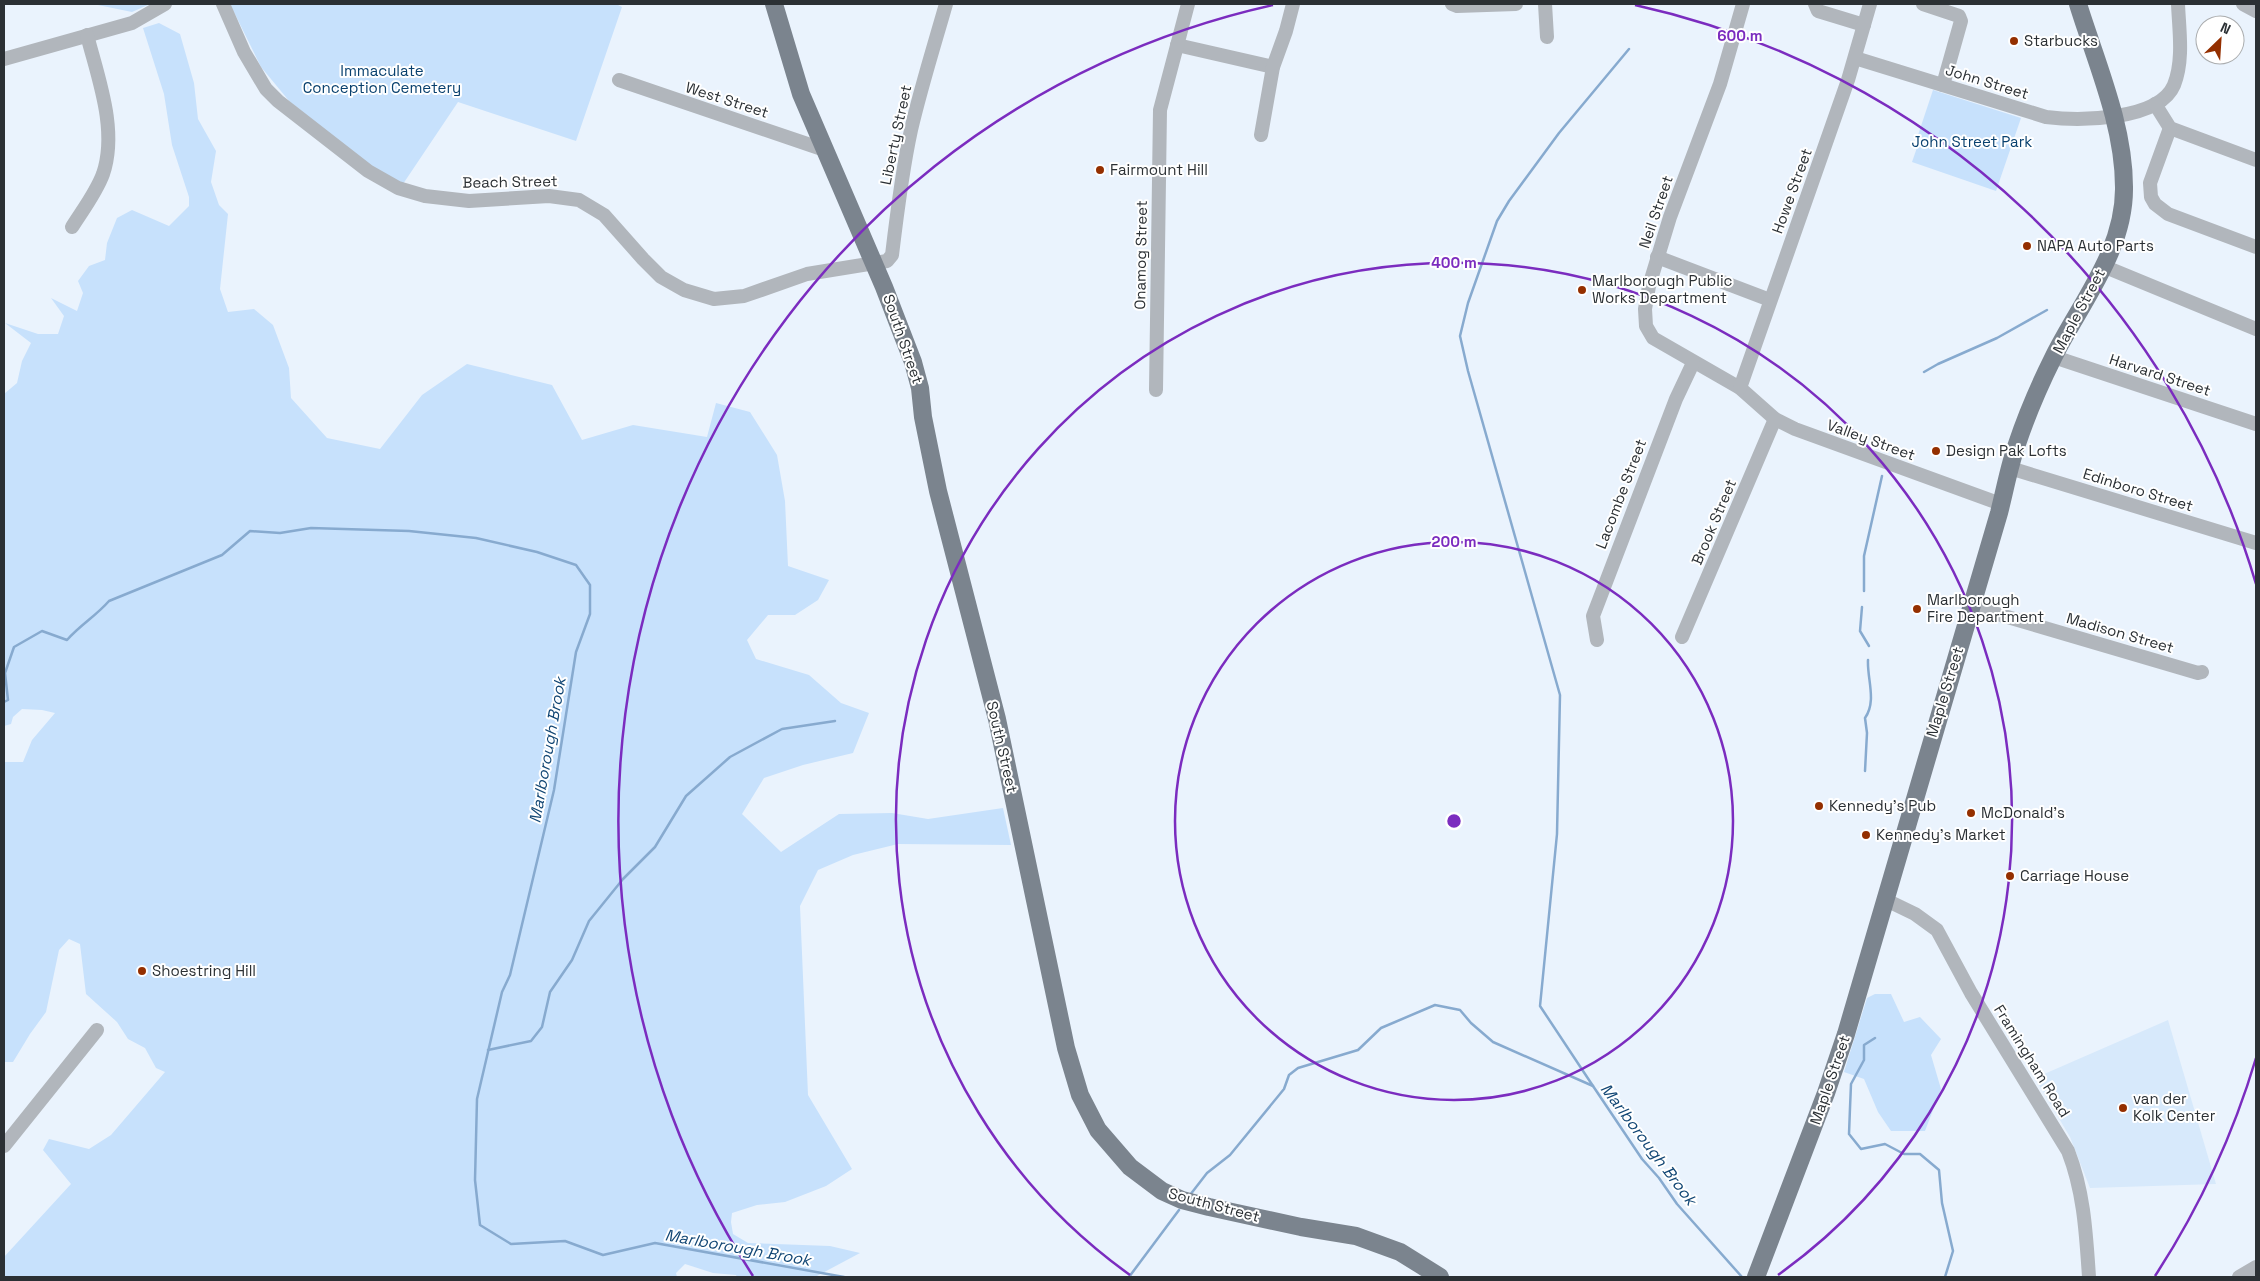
<svg xmlns="http://www.w3.org/2000/svg" width="2260" height="1281" font-family="'Space Grotesk',sans-serif">
<style>
.built{fill:#d7e9fb}
.green{fill:#c7e1fc}
.lines{fill:none;stroke-linecap:round;stroke-linejoin:round}
.stream{stroke:#87aacf;stroke-width:2.5}
.minor{stroke:#b1b6bc;stroke-width:14}
.major{stroke:#7b848e;stroke-width:18}
.ring{fill:none;stroke:#7b2cbf;stroke-width:2.5}
.poi-dot{fill:#942f00;stroke:#fff;stroke-width:2}
.labels{text-anchor:middle;stroke-width:4;stroke-linejoin:round;paint-order:stroke}
.poi-label{font-size:15px;fill:#2b3034;stroke:#fff;text-anchor:start}
.park-label{font-size:15px;fill:#08406e;stroke:#fff}
.street-label{font-size:15px;fill:#2b3034;stroke:#fff}
.water-label{font-size:16px;font-style:italic;fill:#114674;stroke:#fff}
.centre{fill:#7b2cbf;stroke:#fff;stroke-width:2.5}
.ring-label{font-size:15px;text-anchor:middle;font-weight:bold;fill:#7b2cbf;stroke:#fff;stroke-width:4;stroke-linejoin:round;paint-order:stroke}
</style>
<rect width="100%" height="100%" fill="#eaf3fd"/>
<path class="built" d="M2168,1020L2216,1184L2090,1188L2070,1137L2035,1078Z"/>
<g class="green">
<path d="M73,4H150L132,12L93,4Z"/>
<path d="M230,4H616L622,7L576,141L458,102L403,184L376,170L290,102L261,67Z"/>
<path d="M159,23L180,34L194,83L198,119L216,151L211,182L219,205L228,214L220,289L228,312L254,309L273,325L289,368L291,398L327,438L380,449L422,395L467,364L552,385L582,440L633,425L707,437L716,403L750,412L777,455L785,501L788,566L829,580L818,600L795,615H768L747,640L756,659L809,675L841,703L869,713L853,753L803,765L764,778L742,814L781,852L839,814L892,813L928,819L1003,808L1011,845L898,844L853,855L818,870L800,906L808,1095L852,1169L826,1186L785,1202L757,1205L732,1213L731,1222L733,1234L748,1243L830,1246L860,1253L815,1277H737L736,1275L713,1273L685,1264L676,1273L677,1277H4V1257L71,1184L43,1150L49,1139L89,1149L111,1135L165,1072L156,1068L145,1048L128,1039L117,1022L86,994L80,944L69,939L59,950L46,1012L30,1034L13,1062H4V762H23L32,740L55,713L42,710L22,709L13,717L11,724L4,726V394L17,383L22,361L31,343L5,323L38,334H58L64,316L51,298L77,311L83,293L78,281L89,266L105,260L107,243L117,218L132,210L169,226L189,206V197L172,145L164,94L143,28Z"/>
<path d="M1933,90L2021,118L1996,191L1912,162L1921,136L1918,135Z"/>
<path d="M1875,994H1891L1904,1022L1920,1017L1941,1039L1931,1055L1941,1089L1925,1131H1891L1878,1112L1864,1079L1844,1072L1867,998Z"/>
</g>
<g class="lines">
<g class="stream">
<path d="M1924,372L1938,364L1997,338L2047,310"/>
<path d="M1864,591V556L1882,476"/>
<path d="M1862,607L1860,631L1869,646"/>
<path d="M4,702L8,700L5,673L14,647L42,631L67,640C80,625 96,616 109,601L222,555L250,531L280,533L311,528L409,531L476,538L537,552L576,565L590,585V614L576,652L554,790L510,975L502,992L477,1099L475,1180L480,1225L511,1244L565,1241L603,1255L655,1243L844,1277"/>
<path d="M1865,771L1867,733L1865,718C1877,701 1867,679 1868,660"/>
<path d="M1875,1038L1864,1045V1060L1851,1084L1850,1108L1849,1134L1861,1149L1885,1144L1904,1154H1920L1939,1170L1942,1203L1953,1251L1945,1277"/>
<path d="M488,1050L531,1041L542,1027L550,992L572,960L589,921L623,879L655,847L686,796L730,757L782,729L835,721"/>
<path d="M1593,1086L1540,1006L1557,834L1560,695L1468,371L1460,336L1468,303L1497,221L1509,201L1559,133L1629,49"/>
<path d="M1190,1195L1207,1173L1230,1155L1284,1089L1289,1075L1298,1068L1358,1050L1381,1028L1435,1005L1460,1010L1471,1023L1493,1042L1593,1086L1642,1159L1659,1178L1677,1204L1742,1277"/>
<path d="M1129,1277L1179,1210"/>
</g>
<g class="minor">
<path d="M223,4L244,52L266,89L278,101L368,171L398,188L425,196L469,201L549,196L579,200L604,215L643,259L661,277L684,290L714,299L744,296L807,274L887,261L892,255C897,213 902,171 911,130C921,87 934,46 946,4"/>
<path d="M1452,4L1457,6L1516,4"/>
<path d="M1545,4L1547,37"/>
<path d="M1743,4L1720,84L1670,217L1649,286L1645,309L1646,326L1653,338L1740,388L1775,419L1795,429L2001,504"/>
<path d="M1815,4L1818,11L1864,25"/>
<path d="M1923,4L1959,16L1961,21L1943,85"/>
<path d="M2243,4L2256,11"/>
<path d="M1177,45L1273,67"/>
<path d="M1855,58L2046,117C2078,121 2159,121 2174,85C2184,60 2179,29 2178,4"/>
<path d="M4,59L132,23L165,4"/>
<path d="M619,80L825,150"/>
<path d="M2155,104L2170,128L2256,160"/>
<path d="M2170,128L2150,183L2151,197L2155,204L2168,214L2256,247"/>
<path d="M1261,135L1273,67L1286,31L1293,4"/>
<path d="M72,227C82,211 96,193 103,174C118,130 98,78 87,35"/>
<path d="M1657,257L1770,300"/>
<path d="M2103,266L2256,329"/>
<path d="M2054,357L2256,424"/>
<path d="M1740,388L1848,80L1870,4"/>
<path d="M1156,390L1160,110L1188,4"/>
<path d="M2010,468L2256,543"/>
<path d="M1970,606L2198,673L2202,672"/>
<path d="M1682,637L1775,419"/>
<path d="M1597,640L1593,616L1676,399L1693,363"/>
<path d="M1884,899L1915,914L1937,930L1971,993L2068,1151C2084,1192 2086,1233 2089,1277"/>
<path d="M4,1146L97,1030"/>
<path d="M2239,1277L2256,1267"/>
</g>
<g class="major">
<path d="M774,4L801,94L884,287L913,362L920,388L923,417L938,491L997,719L1066,1048L1080,1095L1098,1130L1130,1167L1162,1191L1182,1200L1209,1207L1301,1227L1356,1236L1400,1252L1440,1277"/>
<path d="M1756,1277L1826,1093L1846,1034L1999,513C2005,490 2009,466 2017,444C2027,414 2040,384 2054,356C2081,302 2125,250 2124,187C2124,125 2096,62 2078,4"/>
</g>
</g>
<g class="ring">
<circle cx="1454" cy="821" r="279"/>
<path d="M1130 1275A558 558 0 1 1 1778 1275"/>
<path d="M2256 1058A836 836 0 0 1 2155 1276M753 1276A836 836 0 0 1 1273 5M1635 5A836 836 0 0 1 2256 584"/>
</g>
<g class="poi-dot">
<circle cx="2014" cy="41" r="5"/>
<circle cx="1100" cy="170" r="5"/>
<circle cx="2027" cy="246" r="5"/>
<circle cx="1582" cy="290" r="5"/>
<circle cx="1936" cy="451" r="5"/>
<circle cx="1917" cy="609" r="5"/>
<circle cx="1819" cy="806" r="5"/>
<circle cx="1971" cy="813" r="5"/>
<circle cx="1866" cy="835" r="5"/>
<circle cx="2010" cy="876" r="5"/>
<circle cx="142" cy="971" r="5"/>
<circle cx="2123" cy="1108" r="5"/>
</g>
<g class="labels">
<g class="poi-label">
<text x="2024" y="46">Starbucks</text>
<text x="1110" y="175">Fairmount Hill</text>
<text x="2037" y="251">NAPA Auto Parts</text>
<text x="1592" y="286">Marlborough Public<tspan x="1592" dy="17">Works Department</tspan></text>
<text x="1946" y="456">Design Pak Lofts</text>
<text x="1927" y="605">Marlborough<tspan x="1927" dy="17">Fire Department</tspan></text>
<text x="1829" y="811">Kennedy's Pub</text>
<text x="1981" y="818">McDonald's</text>
<text x="1876" y="840">Kennedy's Market</text>
<text x="2020" y="881">Carriage House</text>
<text x="152" y="976">Shoestring Hill</text>
<text x="2133" y="1104">van der<tspan x="2133" dy="17">Kolk Center</tspan></text>
</g>
<g class="park-label">
<text x="382" y="76">Immaculate<tspan x="382" dy="17">Conception Cemetery</tspan></text>
<text x="1972" y="147">John Street Park</text>
</g>
<g class="street-label">
<text transform="translate(1987 82) rotate(17)" y="5">John Street</text>
<text transform="translate(727 100) rotate(18)" y="5">West Street</text>
<text transform="translate(896 135) rotate(-78)" y="5">Liberty Street</text>
<text transform="translate(510 182) rotate(-1)" y="5">Beach Street</text>
<text transform="translate(1792 191) rotate(-70)" y="5">Howe Street</text>
<text transform="translate(1656 212) rotate(-71)" y="5">Neil Street</text>
<text transform="translate(1141 255) rotate(-89)" y="5">Onamog Street</text>
<text transform="translate(2079 311) rotate(-62)" y="5">Maple Street</text>
<text transform="translate(903 339) rotate(71)" y="5">South Street</text>
<text transform="translate(2160 375) rotate(18)" y="5">Harvard Street</text>
<text transform="translate(1871 440) rotate(20)" y="5">Valley Street</text>
<text transform="translate(2138 490) rotate(17)" y="5">Edinboro Street</text>
<text transform="translate(1621 494) rotate(-69)" y="5">Lacombe Street</text>
<text transform="translate(1714 522) rotate(-67)" y="5">Brook Street</text>
<text transform="translate(2120 633) rotate(16)" y="5">Madison Street</text>
<text transform="translate(1945 692) rotate(-73)" y="5">Maple Street</text>
<text transform="translate(1002 747) rotate(77)" y="5">South Street</text>
<text transform="translate(2032 1061) rotate(58)" y="5">Framingham Road</text>
<text transform="translate(1830 1080) rotate(-71)" y="5">Maple Street</text>
<text transform="translate(1214 1205) rotate(15)" y="5">South Street</text>
</g>
<g class="water-label">
<text transform="translate(547 750) rotate(-80)" y="6">Marlborough Brook</text>
<text transform="translate(1649 1144) rotate(53)" y="6">Marlborough Brook</text>
<text transform="translate(738 1247) rotate(10)" y="6">Marlborough Brook</text>
</g>
</g>
<circle cx="1454" cy="821" r="8" class="centre"/>
<g class="ring-label">
<text x="1740" y="41">600 m</text>
<text x="1454" y="268">400 m</text>
<text x="1454" y="547">200 m</text>
</g>
<rect width="2260" height="1281" fill="none" stroke="#2b3034" stroke-width="10"/>
<g transform="translate(2220 40) rotate(25)"><circle r="24" fill="#ffffff" stroke="#aaacae"/>
<path d="M0-4L9 19L0 12L-9 19Z" fill="#942f00"/>
<text y="-8" font-size="14" font-weight="bold" text-anchor="middle" fill="#2b3034">N</text>
</g>
</svg>
